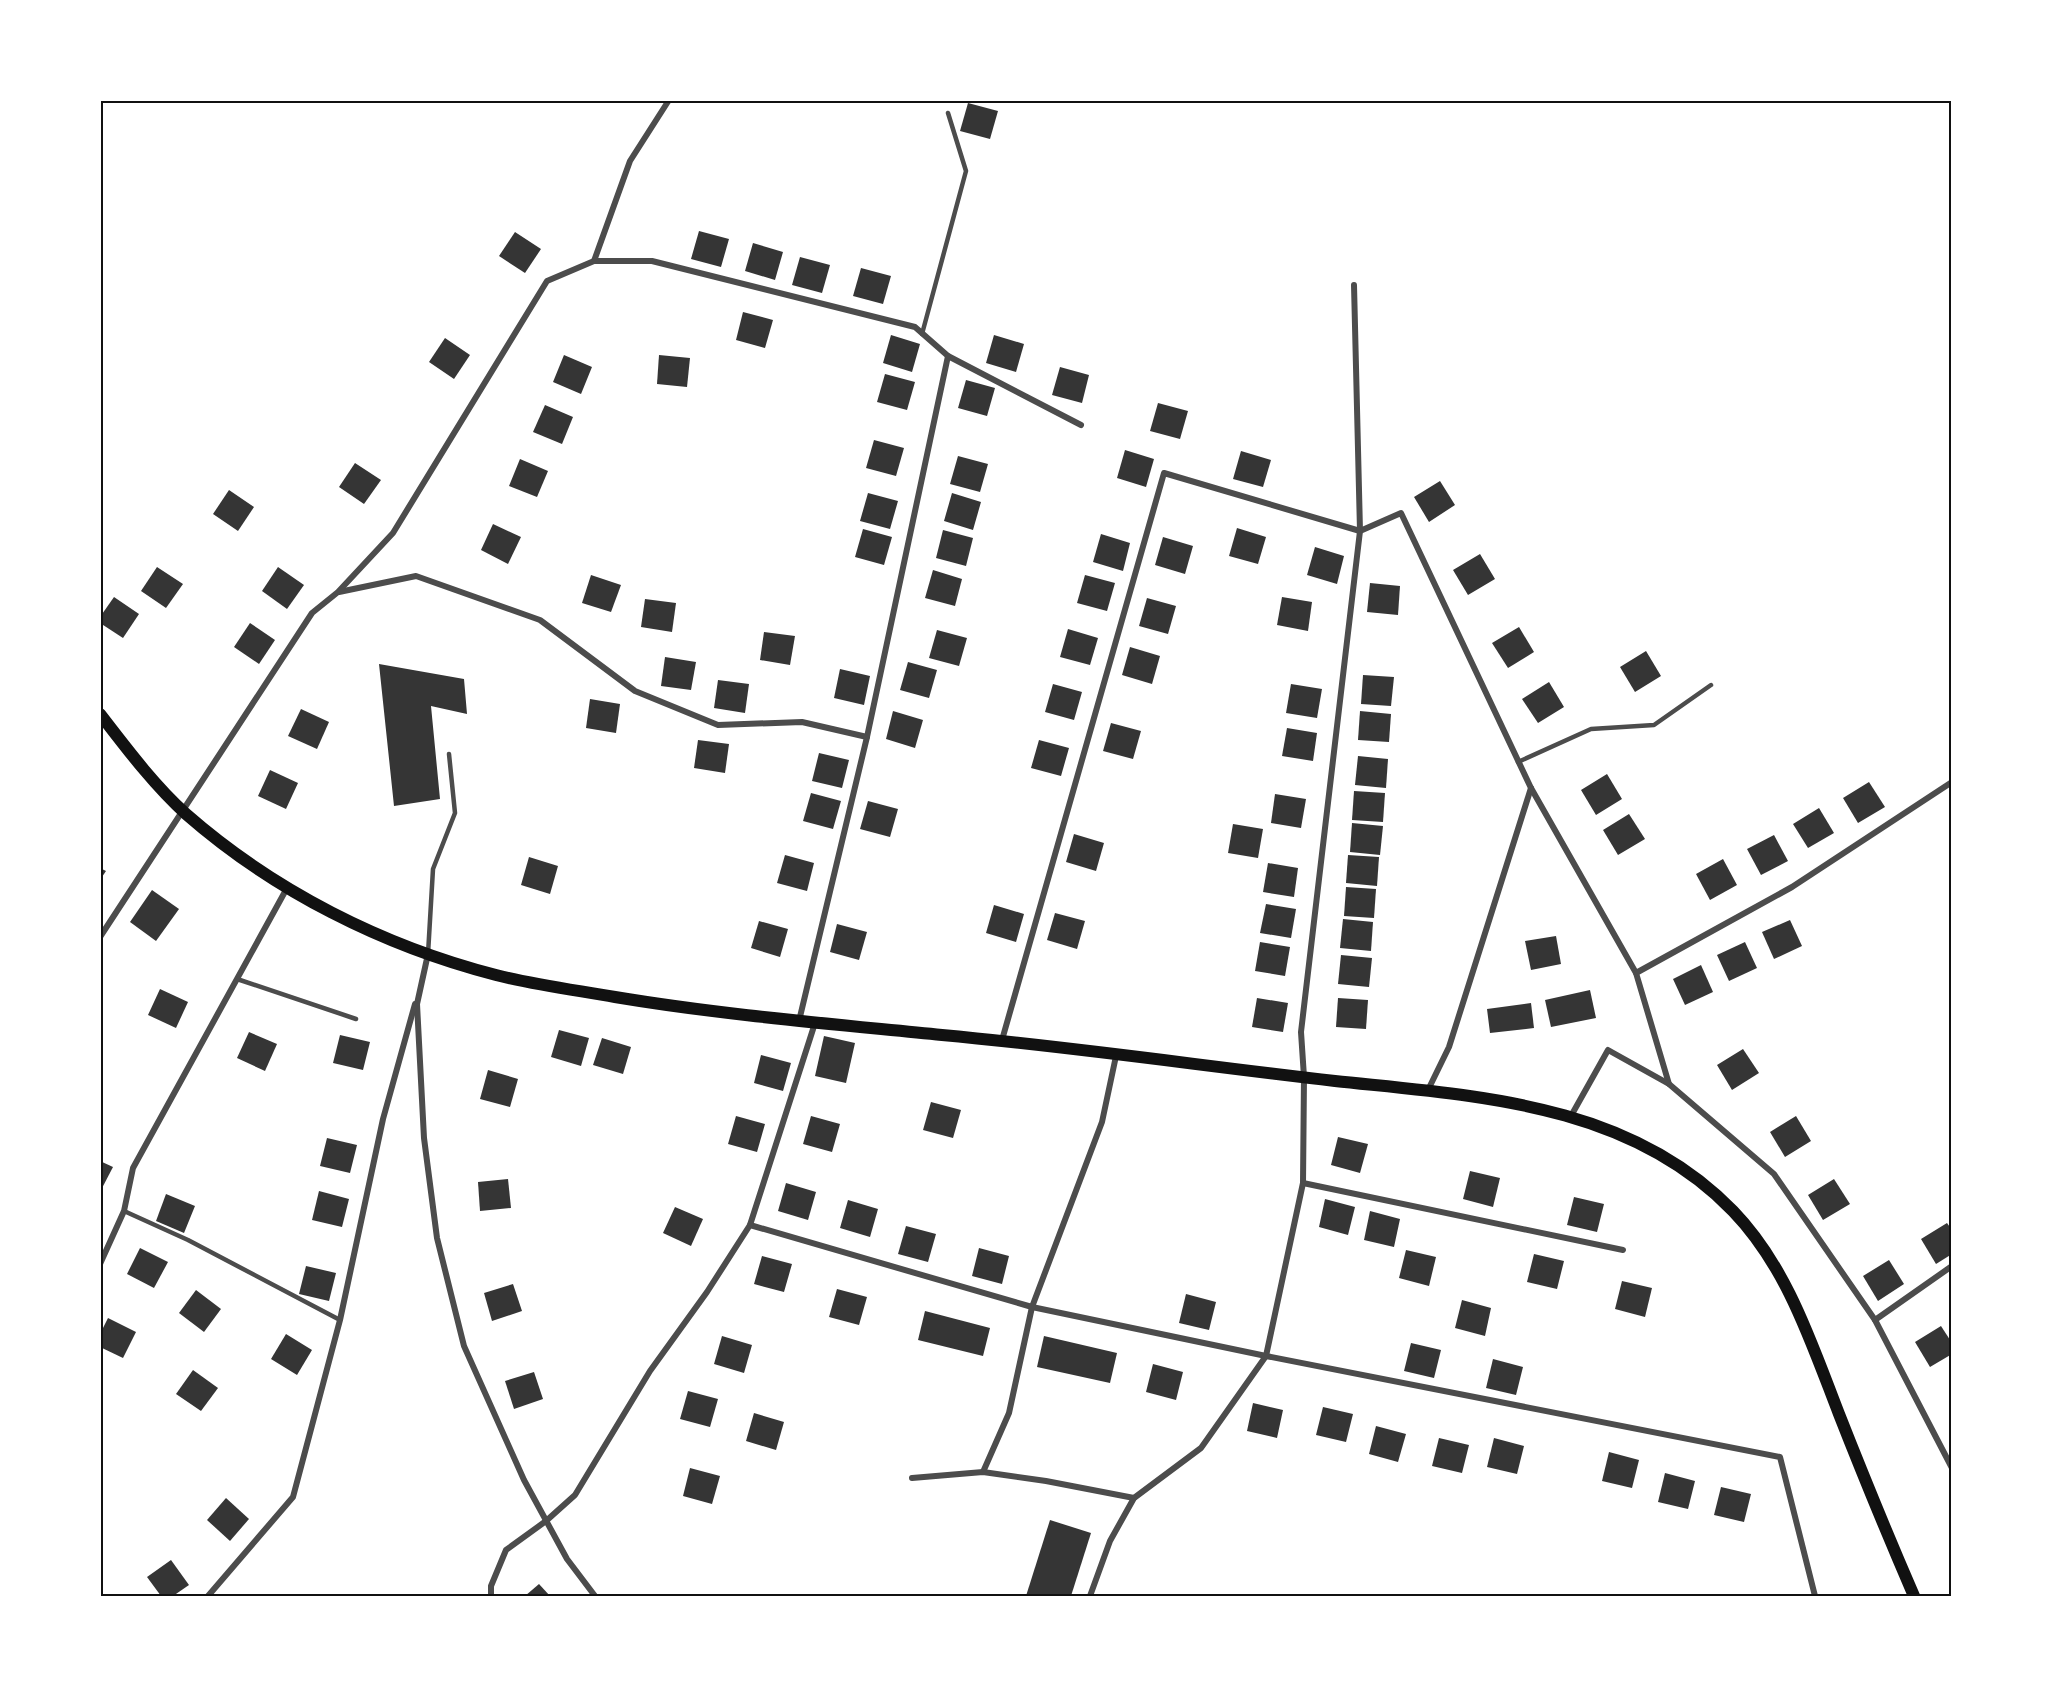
<svg xmlns="http://www.w3.org/2000/svg" width="2052" height="1697" font-family="Montserrat,sans-serif">
<style>
.building{fill:#353535}
.lines{fill:none;stroke-linecap:round;stroke-linejoin:round}
.service{stroke:#4c4c4c;stroke-width:4.5}
.minor{stroke:#4c4c4c;stroke-width:6}
.secondary{stroke:#111;stroke-width:12}
.neatline{fill:none;stroke:#111;stroke-width:2}
</style>
<rect width="100%" height="100%" fill="#fff"/>
<g class="building">
<path d="M968,103L998,111L990,139L960,131Z"/>
<path d="M699,231L729,239L721,267L691,259Z"/>
<path d="M515,232L541,249L525,273L499,256Z"/>
<path d="M753,243L783,252L775,280L745,271Z"/>
<path d="M800,257L830,265L822,293L792,285Z"/>
<path d="M861,268L891,276L883,304L853,296Z"/>
<path d="M743,312L773,320L765,348L736,340Z"/>
<path d="M891,335L920,344L912,372L883,363Z"/>
<path d="M994,335L1024,344L1016,372L986,363Z"/>
<path d="M445,338L470,355L454,379L429,362Z"/>
<path d="M564,355L592,367L581,394L553,382Z"/>
<path d="M659,355L690,358L687,387L657,384Z"/>
<path d="M1060,367L1089,375L1082,403L1052,395Z"/>
<path d="M885,374L915,382L907,410L877,402Z"/>
<path d="M966,380L995,388L987,416L958,408Z"/>
<path d="M1158,403L1188,411L1180,439L1150,431Z"/>
<path d="M545,405L573,417L562,444L533,432Z"/>
<path d="M874,440L904,448L896,476L866,468Z"/>
<path d="M1125,450L1154,459L1146,487L1117,478Z"/>
<path d="M1241,451L1271,460L1263,487L1233,479Z"/>
<path d="M958,456L988,464L980,492L950,484Z"/>
<path d="M520,459L548,471L537,497L509,486Z"/>
<path d="M355,463L381,480L364,504L339,487Z"/>
<path d="M1440,481L1455,505L1429,522L1414,497Z"/>
<path d="M229,490L254,507L238,531L213,514Z"/>
<path d="M868,493L898,501L890,529L860,521Z"/>
<path d="M952,493L981,502L973,530L944,521Z"/>
<path d="M493,524L521,537L508,564L481,550Z"/>
<path d="M1237,528L1266,537L1258,564L1229,556Z"/>
<path d="M863,529L892,537L884,565L855,557Z"/>
<path d="M943,530L973,538L966,566L936,558Z"/>
<path d="M1101,534L1130,543L1123,571L1093,562Z"/>
<path d="M1163,537L1193,546L1185,574L1155,565Z"/>
<path d="M1315,547L1344,556L1337,584L1307,575Z"/>
<path d="M1480,554L1495,579L1468,595L1453,570Z"/>
<path d="M157,567L183,584L166,608L141,591Z"/>
<path d="M278,567L304,585L287,609L262,591Z"/>
<path d="M933,570L962,579L955,606L925,598Z"/>
<path d="M591,575L621,585L611,612L582,603Z"/>
<path d="M1085,575L1115,583L1107,611L1077,603Z"/>
<path d="M1370,583L1400,586L1398,615L1367,612Z"/>
<path d="M114,597L139,614L123,638L100,623V617Z"/>
<path d="M1282,597L1312,602L1308,631L1277,625Z"/>
<path d="M1147,598L1176,606L1168,634L1139,626Z"/>
<path d="M645,599L676,603L672,632L641,627Z"/>
<path d="M250,623L275,640L259,664L234,647Z"/>
<path d="M1519,627L1534,652L1508,668L1492,643Z"/>
<path d="M1068,629L1098,638L1090,665L1060,657Z"/>
<path d="M937,630L967,638L959,666L929,658Z"/>
<path d="M764,632L795,636L790,665L760,660Z"/>
<path d="M1130,647L1160,656L1152,684L1122,675Z"/>
<path d="M1646,651L1661,676L1635,692L1620,667Z"/>
<path d="M665,657L696,662L691,690L661,686Z"/>
<path d="M908,662L937,670L929,698L900,690Z"/>
<path d="M379,664L464,679L467,714L431,706L440,799L394,806Z"/>
<path d="M840,669L870,676L864,705L834,698Z"/>
<path d="M1363,675L1394,677L1391,706L1361,704Z"/>
<path d="M718,680L749,684L745,713L714,708Z"/>
<path d="M1549,682L1564,707L1538,723L1522,699Z"/>
<path d="M1053,684L1082,692L1074,720L1045,712Z"/>
<path d="M1291,684L1322,689L1317,718L1286,713Z"/>
<path d="M590,699L620,704L616,733L586,728Z"/>
<path d="M301,709L329,722L317,749L288,736Z"/>
<path d="M893,711L923,720L915,748L886,739Z"/>
<path d="M1360,711L1391,714L1389,742L1358,740Z"/>
<path d="M1111,723L1141,731L1133,759L1103,751Z"/>
<path d="M1287,728L1317,733L1313,761L1282,756Z"/>
<path d="M698,740L729,744L725,773L694,768Z"/>
<path d="M1039,740L1069,748L1061,776L1031,768Z"/>
<path d="M819,753L849,760L842,788L812,781Z"/>
<path d="M1358,756L1388,759L1386,788L1355,785Z"/>
<path d="M270,770L298,783L286,809L258,796Z"/>
<path d="M1607,774L1622,799L1596,815L1581,790Z"/>
<path d="M1869,782L1885,807L1858,823L1843,798Z"/>
<path d="M1354,791L1385,793L1383,822L1352,820Z"/>
<path d="M811,793L841,801L833,829L803,821Z"/>
<path d="M1275,794L1306,799L1301,828L1271,823Z"/>
<path d="M868,801L898,809L890,837L860,829Z"/>
<path d="M1819,808L1834,833L1808,848L1793,824Z"/>
<path d="M1629,814L1645,839L1618,855L1603,830Z"/>
<path d="M1352,823L1383,826L1380,855L1350,852Z"/>
<path d="M1233,824L1263,829L1258,858L1228,853Z"/>
<path d="M1074,834L1104,843L1096,871L1066,862Z"/>
<path d="M1774,835L1788,861L1761,875L1747,849Z"/>
<path d="M785,855L814,863L807,891L777,883Z"/>
<path d="M1348,855L1379,857L1377,886L1346,883Z"/>
<path d="M529,857L558,866L550,894L521,885Z"/>
<path d="M1723,859L1737,885L1710,900L1696,874Z"/>
<path d="M1268,863L1298,868L1294,897L1263,892Z"/>
<path d="M100,868L106,871L100,880Z"/>
<path d="M1346,887L1376,889L1374,918L1344,916Z"/>
<path d="M152,890L179,909L156,941L130,922Z"/>
<path d="M1266,904L1296,909L1291,938L1260,933Z"/>
<path d="M994,905L1024,914L1016,942L986,933Z"/>
<path d="M1055,913L1085,921L1077,949L1047,940Z"/>
<path d="M1343,919L1373,922L1371,951L1340,948Z"/>
<path d="M1790,920L1802,946L1774,959L1762,932Z"/>
<path d="M759,921L788,929L780,957L751,948Z"/>
<path d="M837,924L867,932L859,960L830,952Z"/>
<path d="M1556,936L1561,964L1531,970L1525,941Z"/>
<path d="M1260,942L1290,947L1285,976L1255,971Z"/>
<path d="M1745,942L1757,968L1729,981L1717,955Z"/>
<path d="M1341,955L1372,958L1369,987L1338,984Z"/>
<path d="M1701,965L1713,992L1685,1005L1673,979Z"/>
<path d="M160,989L188,1002L176,1028L148,1015Z"/>
<path d="M1590,990L1596,1018L1551,1027L1545,1000Z"/>
<path d="M1257,998L1288,1003L1283,1032L1252,1027Z"/>
<path d="M1338,998L1368,1000L1366,1029L1336,1027Z"/>
<path d="M1531,1003L1534,1028L1490,1033L1487,1009Z"/>
<path d="M559,1030L589,1038L581,1066L551,1057Z"/>
<path d="M249,1032L277,1044L265,1071L237,1058Z"/>
<path d="M340,1035L370,1042L363,1070L333,1063Z"/>
<path d="M824,1036L855,1043L846,1083L815,1076Z"/>
<path d="M602,1038L631,1047L623,1074L593,1065Z"/>
<path d="M1743,1049L1759,1073L1732,1090L1717,1065Z"/>
<path d="M761,1055L791,1063L783,1091L754,1083Z"/>
<path d="M488,1070L518,1079L510,1107L480,1099Z"/>
<path d="M931,1102L961,1110L953,1138L923,1130Z"/>
<path d="M736,1116L765,1124L757,1152L728,1144Z"/>
<path d="M811,1116L840,1124L832,1152L803,1144Z"/>
<path d="M1796,1116L1811,1141L1785,1157L1770,1132Z"/>
<path d="M1338,1137L1368,1144L1360,1173L1331,1165Z"/>
<path d="M327,1138L357,1145L350,1173L320,1166Z"/>
<path d="M100,1161L113,1167L100,1192Z"/>
<path d="M1470,1171L1500,1178L1493,1207L1463,1199Z"/>
<path d="M508,1179L511,1208L480,1211L478,1182Z"/>
<path d="M1834,1179L1850,1204L1823,1220L1808,1195Z"/>
<path d="M786,1183L816,1192L808,1220L778,1211Z"/>
<path d="M319,1191L349,1199L342,1227L312,1220Z"/>
<path d="M166,1194L195,1206L184,1233L156,1221Z"/>
<path d="M1574,1197L1604,1204L1597,1232L1567,1225Z"/>
<path d="M1325,1199L1355,1207L1348,1235L1319,1227Z"/>
<path d="M848,1200L878,1209L870,1237L840,1228Z"/>
<path d="M675,1207L703,1219L691,1246L663,1233Z"/>
<path d="M1370,1211L1400,1219L1394,1247L1364,1240Z"/>
<path d="M1947,1223L1952,1230V1254L1936,1264L1921,1239Z"/>
<path d="M906,1226L936,1234L928,1262L898,1254Z"/>
<path d="M140,1248L168,1262L154,1288L127,1274Z"/>
<path d="M979,1248L1009,1256L1002,1284L972,1276Z"/>
<path d="M1406,1250L1436,1257L1429,1286L1399,1278Z"/>
<path d="M1534,1254L1564,1261L1557,1289L1527,1282Z"/>
<path d="M762,1256L792,1264L784,1292L754,1284Z"/>
<path d="M1889,1260L1904,1284L1878,1301L1863,1276Z"/>
<path d="M306,1266L336,1273L329,1301L299,1294Z"/>
<path d="M1622,1281L1652,1288L1645,1317L1615,1309Z"/>
<path d="M513,1284L522,1311L492,1321L484,1293Z"/>
<path d="M837,1289L867,1297L859,1325L829,1317Z"/>
<path d="M196,1290L221,1309L204,1332L179,1313Z"/>
<path d="M1186,1294L1216,1302L1209,1330L1179,1323Z"/>
<path d="M1462,1300L1491,1308L1485,1336L1455,1328Z"/>
<path d="M925,1311L990,1328L983,1356L918,1340Z"/>
<path d="M108,1318L136,1332L123,1358L100,1347V1334Z"/>
<path d="M1941,1326L1952,1343V1354L1930,1367L1915,1342Z"/>
<path d="M286,1334L312,1350L297,1375L271,1359Z"/>
<path d="M722,1336L752,1345L744,1373L714,1364Z"/>
<path d="M1044,1336L1117,1353L1110,1383L1037,1367Z"/>
<path d="M1411,1343L1441,1350L1434,1378L1404,1371Z"/>
<path d="M1493,1359L1523,1367L1516,1395L1486,1388Z"/>
<path d="M1153,1364L1183,1372L1176,1400L1146,1392Z"/>
<path d="M193,1370L218,1388L201,1411L176,1394Z"/>
<path d="M534,1372L543,1399L514,1409L505,1381Z"/>
<path d="M688,1391L718,1399L710,1427L680,1419Z"/>
<path d="M1253,1403L1283,1410L1277,1438L1247,1431Z"/>
<path d="M1323,1407L1353,1414L1346,1442L1316,1435Z"/>
<path d="M754,1413L784,1422L776,1450L746,1441Z"/>
<path d="M1376,1426L1406,1434L1398,1462L1369,1454Z"/>
<path d="M1439,1438L1469,1445L1462,1473L1432,1466Z"/>
<path d="M1494,1438L1524,1446L1517,1474L1487,1467Z"/>
<path d="M1609,1452L1639,1460L1632,1488L1602,1481Z"/>
<path d="M690,1468L720,1476L712,1504L683,1496Z"/>
<path d="M1665,1473L1695,1481L1688,1509L1658,1502Z"/>
<path d="M1721,1487L1751,1494L1744,1522L1714,1515Z"/>
<path d="M226,1498L249,1519L230,1541L207,1520Z"/>
<path d="M1050,1520L1091,1533L1071,1596H1026Z"/>
<path d="M171,1560L189,1585L173,1596H161L147,1577Z"/>
<path d="M539,1584L550,1596H525Z"/>
</g>
<g class="lines">
<g class="service">
<path d="M922,334L966,171L948,113"/>
<path d="M1518,762L1591,729L1654,725L1711,685"/>
<path d="M428,954L433,869L455,813L449,754"/>
<path d="M237,979L356,1019"/>
<path d="M124,1211L188,1240L340,1320"/>
</g>
<g class="minor">
<path d="M594,261L630,161L669,100"/>
<path d="M1360,531L1401,513L1531,788L1636,973L1669,1084L1774,1174L1875,1320L1952,1468"/>
<path d="M339,592L416,576L540,620L635,691L718,725L802,722L867,737"/>
<path d="M100,937L312,613L338,592L393,533L547,281L594,261H652L915,327L948,356L1081,425"/>
<path d="M428,954L417,1004L424,1138L437,1238L464,1346L524,1480L567,1559L595,1596"/>
<path d="M1636,973L1792,887L1952,782"/>
<path d="M799,1021L867,737L948,356"/>
<path d="M1002,1040L1164,473L1360,531"/>
<path d="M1428,1090L1449,1047L1531,788"/>
<path d="M1571,1116L1608,1050L1669,1084"/>
<path d="M1303,1183L1623,1250"/>
<path d="M750,1225L1032,1307L1266,1356L1780,1457L1815,1596"/>
<path d="M100,1264L124,1211L133,1168L287,888"/>
<path d="M1875,1320L1952,1266"/>
<path d="M983,1472L1009,1413L1032,1307L1102,1122L1116,1056"/>
<path d="M912,1478L983,1472L1046,1481L1134,1498"/>
<path d="M208,1596L293,1497L340,1320L383,1119L415,1004"/>
<path d="M491,1596V1586L506,1550L546,1521L575,1495L650,1371L707,1292L750,1225L815,1023"/>
<path d="M1090,1596L1110,1541L1134,1498L1201,1448L1266,1356L1303,1183L1304,1077L1301,1032L1360,531L1354,285"/>
</g>
<path class="secondary" d="M100,714C127,749 154,785 186,814C274,891 383,946 496,975C535,985 575,990 615,997C723,1015 833,1024 942,1035C1073,1047 1204,1066 1335,1081C1475,1096 1628,1102 1733,1211C1787,1267 1811,1342 1839,1414C1863,1475 1888,1536 1914,1596"/>
</g>
<rect width="2052" height="1697" fill="none" stroke="#ffffff" stroke-width="204"/>
<rect x="102" y="102" width="1848" height="1493" class="neatline"/>
</svg>
